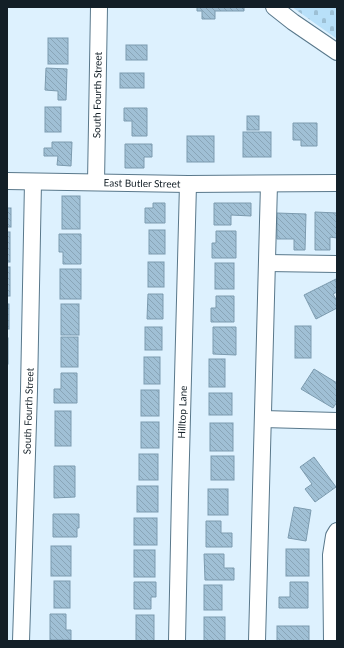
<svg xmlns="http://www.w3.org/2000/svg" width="344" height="648" font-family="Lato,sans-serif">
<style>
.cemetery{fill:url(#cemetery-stones)}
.building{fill:url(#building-back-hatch);stroke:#7c9baf}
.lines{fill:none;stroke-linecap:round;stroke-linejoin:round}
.minor-casing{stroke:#59788b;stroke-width:18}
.minor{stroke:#fff;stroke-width:16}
.labels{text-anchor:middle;stroke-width:4;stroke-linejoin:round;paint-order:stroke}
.street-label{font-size:10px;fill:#131f27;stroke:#fff}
</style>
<defs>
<pattern id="cemetery-stones" width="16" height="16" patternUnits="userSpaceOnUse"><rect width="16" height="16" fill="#b8e0f9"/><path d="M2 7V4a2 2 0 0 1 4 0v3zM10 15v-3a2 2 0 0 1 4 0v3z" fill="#9dc0d5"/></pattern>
<pattern id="building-back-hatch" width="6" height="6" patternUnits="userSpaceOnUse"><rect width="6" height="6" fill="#a0c0d5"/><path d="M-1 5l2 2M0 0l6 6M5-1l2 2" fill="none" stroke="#89a5b7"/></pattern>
</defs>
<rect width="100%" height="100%" fill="#ddf1fe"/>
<path class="cemetery" d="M292,7H337V39Z"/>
<g class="building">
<path d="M197,7H244V11H215V19H202V11H197Z"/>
<rect x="48" y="38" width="20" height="26"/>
<rect x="126" y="45" width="21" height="15"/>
<path d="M46,68L67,69L66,100H58V91L45,90Z"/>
<rect x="120" y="73" width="24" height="15"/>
<rect x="45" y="107" width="16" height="25"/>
<path d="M124,108H147V136H132V121H124Z"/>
<rect x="247" y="116" width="12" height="14"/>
<path d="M293,123H317V146H301V140H293Z"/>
<rect x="243" y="132" width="28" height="25"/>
<rect x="187" y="136" width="27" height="26"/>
<path d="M52,142H72L71,166L57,165L58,156H44V148H52Z"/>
<path d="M125,144H152V157H144V168H125Z"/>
<rect x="62" y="196" width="18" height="33"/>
<path d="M153,203H165V223H145V208H153Z"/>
<path d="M214,203H251V216L231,215V225H214Z"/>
<rect x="7" y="208" width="4" height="19"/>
<path d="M315,212L337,213V238L330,237V250H315Z"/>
<path d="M277,213L306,214L305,250H294V239H277Z"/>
<rect x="149" y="230" width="16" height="24"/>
<path d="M216,231H236V258H212V243H216Z"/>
<rect x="7" y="232" width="3" height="30"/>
<path d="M59,234H81V264H63V252H59Z"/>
<rect x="148" y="262" width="16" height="25"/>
<rect x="215" y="263" width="19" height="26"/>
<rect x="7" y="267" width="3" height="29"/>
<rect x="60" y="269" width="21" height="30"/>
<path d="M336,279L337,292L333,294L337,301V308L316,319L304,295Z"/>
<path d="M148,294H163V319H147Z"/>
<path d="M216,296H234V322H211V308H216Z"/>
<rect x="7" y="304" width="2" height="25"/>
<rect x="61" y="304" width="18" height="31"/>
<rect x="295" y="326" width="16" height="32"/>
<rect x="145" y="327" width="17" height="23"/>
<path d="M213,327H236V355L213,354Z"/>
<rect x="61" y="337" width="17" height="30"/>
<rect x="7" y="338" width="1" height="26"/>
<rect x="144" y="357" width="16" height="27"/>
<rect x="209" y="359" width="16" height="28"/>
<path d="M314,369L337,383V402L333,408L301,389Z"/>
<path d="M61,373H77V403H54V389H61Z"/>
<rect x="141" y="390" width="18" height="26"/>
<rect x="209" y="393" width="23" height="22"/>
<rect x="55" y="411" width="16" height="35"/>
<rect x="141" y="422" width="18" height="26"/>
<rect x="210" y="423" width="23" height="28"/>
<rect x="139" y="454" width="19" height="26"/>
<rect x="211" y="456" width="23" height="24"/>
<path d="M314,457L336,487L315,502L305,489L312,484L300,467Z"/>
<path d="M54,466H75V497L54,498Z"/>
<rect x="137" y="486" width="21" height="26"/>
<rect x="208" y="489" width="20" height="26"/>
<path d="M294,507L311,510L306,541L288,538Z"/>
<path d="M53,514H79V528H77V537H53Z"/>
<rect x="134" y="518" width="23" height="27"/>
<path d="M206,521H221V533H232V547H206Z"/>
<rect x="51" y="546" width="20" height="30"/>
<rect x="286" y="549" width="23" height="27"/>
<rect x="134" y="550" width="21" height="27"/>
<path d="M204,554H224V568H234V580H205Z"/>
<rect x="54" y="581" width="16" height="27"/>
<path d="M134,582H156V597H151V609H134Z"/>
<path d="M290,582H308V608H279V597H290Z"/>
<rect x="204" y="585" width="18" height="25"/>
<path d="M50,614H66V630H71V640H50Z"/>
<rect x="136" y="615" width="18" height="26"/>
<rect x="204" y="617" width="21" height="24"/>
<rect x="277" y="626" width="32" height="15"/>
</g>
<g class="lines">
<defs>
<g id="minor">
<path d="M274,7L293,22L337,52"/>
<path d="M7,181L188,184L337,183"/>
<path d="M96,182L99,7"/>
<path d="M267,263L337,264"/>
<path d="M263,419L337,421"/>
<path d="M21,641L29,391L33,182"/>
<path d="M177,641L180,494L188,184"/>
<path d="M257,641L269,184"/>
<path d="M332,641L331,555L334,536L337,531"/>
</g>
</defs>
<use href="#minor" class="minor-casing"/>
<use href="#minor" class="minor"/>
</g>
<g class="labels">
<g class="street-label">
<text transform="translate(97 95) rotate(-89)" y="4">South Fourth Street</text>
<text transform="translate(142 183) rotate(1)" y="4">East Butler Street</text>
<text transform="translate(28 411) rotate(-88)" y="4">South Fourth Street</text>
<text transform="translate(182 412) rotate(-88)" y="4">Hilltop Lane</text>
</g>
</g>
<rect width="344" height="648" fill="none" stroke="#131f27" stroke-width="16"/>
</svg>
